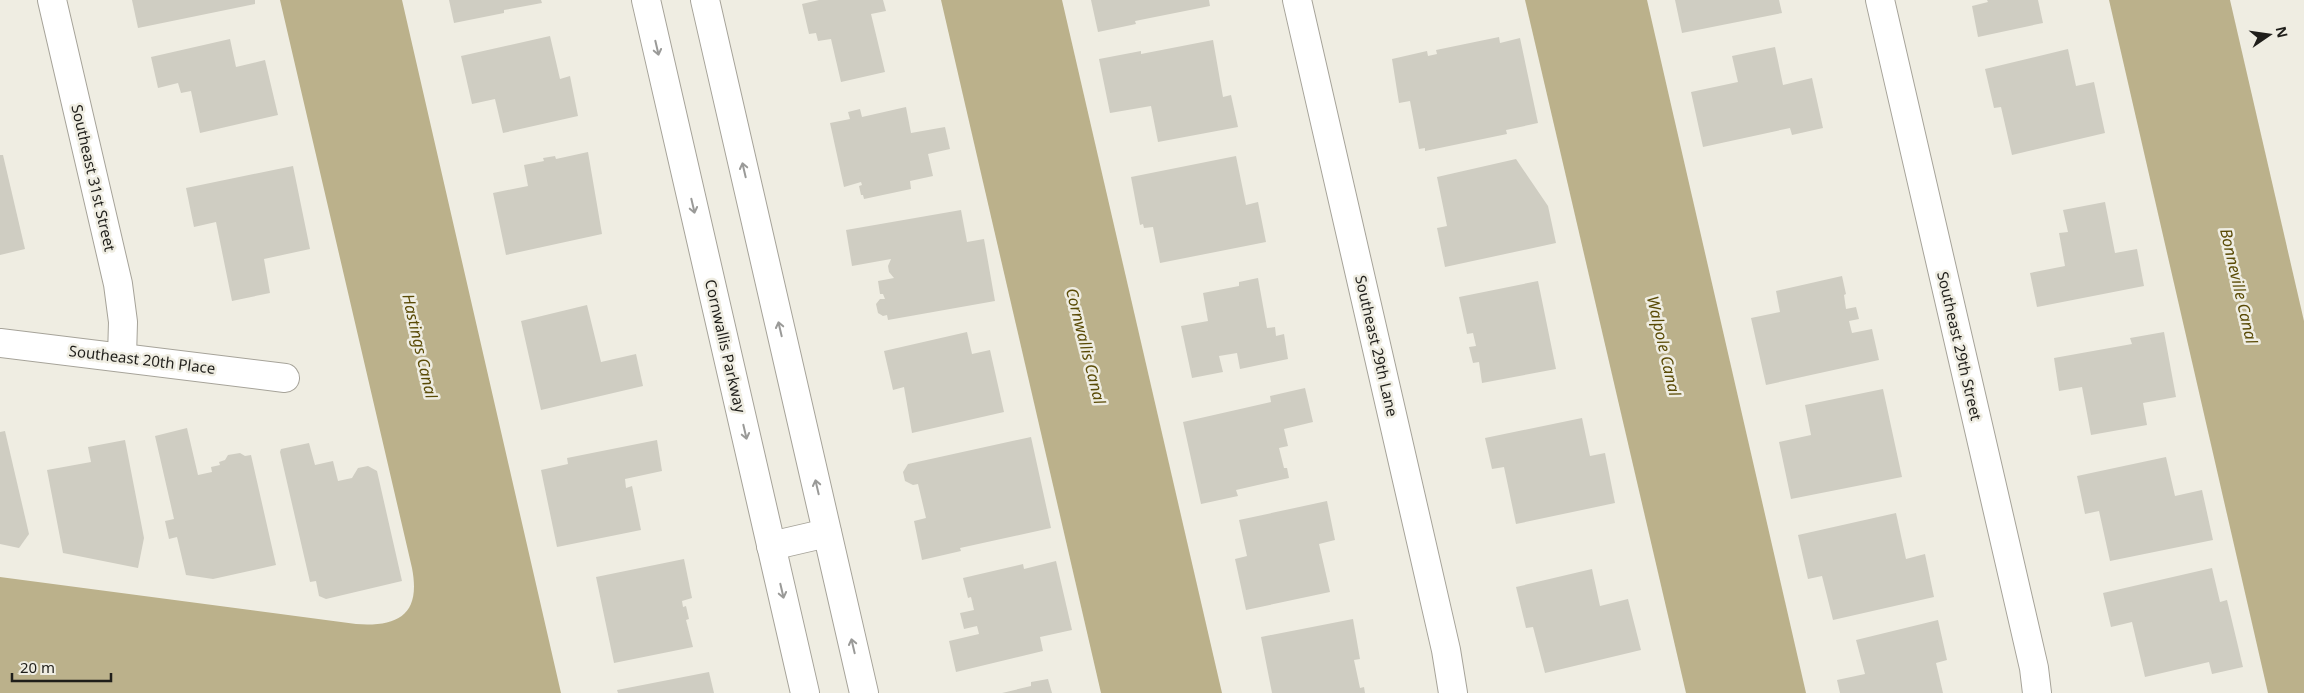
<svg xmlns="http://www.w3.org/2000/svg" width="2304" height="693" font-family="'Noto Sans',sans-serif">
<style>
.water{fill:#bbb18b}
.building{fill:#cfcdc2}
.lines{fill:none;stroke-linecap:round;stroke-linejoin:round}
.minor-casing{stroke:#a6a399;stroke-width:30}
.minor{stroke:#fff;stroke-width:28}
.oneway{stroke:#9a9a98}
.labels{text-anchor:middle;stroke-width:5;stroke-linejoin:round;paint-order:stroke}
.street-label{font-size:15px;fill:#1f1e1a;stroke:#efede2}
.water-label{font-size:16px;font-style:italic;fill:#594a05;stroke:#efede2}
</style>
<rect width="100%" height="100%" fill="#efede2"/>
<g class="water">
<path d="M280,0H402L561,693H0V577L356,624C399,627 421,614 412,568Z"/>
<path d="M941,0H1062L1222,693H1101Z"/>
<path d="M1525,0H1647L1806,693H1686Z"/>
<path d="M2109,0H2230L2304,321V693H2268Z"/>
</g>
<g class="building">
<path d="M132,0H255V4L138,28Z"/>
<path d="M449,0H541L542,3L504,10V13L454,23Z"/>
<path d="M819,0H883L886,11L871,14L885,72L841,82L831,39L818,41L816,33L809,34L802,4Z"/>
<path d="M1091,0H1209L1210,6L1135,21L1136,24L1098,32Z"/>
<path d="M1675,0H1779L1782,13L1682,33Z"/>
<path d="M1987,0H2038L2043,23L1978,37L1972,6L1988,2Z"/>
<path d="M550,36L560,79L570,76L578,116L503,133L495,99L472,104L461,56Z"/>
<path d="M1499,37L1500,43L1520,38L1538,123L1506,130L1507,134L1425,151V148L1419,149L1410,101L1399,103L1392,59L1427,51L1428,56L1437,54L1436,50Z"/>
<path d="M230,39L236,67L265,60L278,115L200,133L191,91L181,93L178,83L158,88L151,57Z"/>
<path d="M1213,40L1223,97L1231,95L1238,127L1158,142L1151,106L1110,113L1099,59L1141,51V54Z"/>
<path d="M1775,47L1783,85L1812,78L1823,128L1792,135L1790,128L1703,147L1691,92L1738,82L1732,56Z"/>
<path d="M2068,49L2076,86L2094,82L2105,133L2012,155L2001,107L1994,108L1985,69Z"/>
<path d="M906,107L911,133L945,127L950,149L928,154L933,176L910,181L911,189L864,199L863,195H861L859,186L862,185L861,182L844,187L830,123L850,119L848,112L860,109L862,117Z"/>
<path d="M588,152L602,234L506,255L493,193L528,186L524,165L544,161L543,158L555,156L556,159Z"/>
<path d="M0,155H3L25,249L0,255Z"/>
<path d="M1236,156L1246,205L1258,202L1266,242L1160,263L1153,227L1144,228L1143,224L1140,225L1131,177Z"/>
<path d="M1516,159L1548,206L1556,243L1445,267L1437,228L1447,226L1437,177Z"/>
<path d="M293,166L310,249L264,259L270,293L232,301L216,222L194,227L186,188Z"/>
<path d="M2105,202L2115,253L2137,249L2144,286L2037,307L2030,273L2065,266L2059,233L2068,232L2063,210Z"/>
<path d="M961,210L967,242L984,239L995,301L888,320L887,315L883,316L878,313L876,304L880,299H885L883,294H880L878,281L894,278L889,272L888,266L891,259L852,266L846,230Z"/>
<path d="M1842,276L1846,294L1844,295L1846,309L1856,307L1859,319L1849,321L1852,333L1872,329L1879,360L1766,385L1751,318L1780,312L1776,291Z"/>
<path d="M1258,278L1267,328L1275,327L1276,336L1284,334L1288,359L1240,369L1237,353L1219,356L1223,372L1192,378L1181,326L1208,321L1203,293L1239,286V282Z"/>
<path d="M1538,281L1556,369L1482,383L1479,362L1473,363L1469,347L1476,346L1473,333L1467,334L1459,297Z"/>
<path d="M587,305L601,362L636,354L643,386L541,410L521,321Z"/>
<path d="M967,332L972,354L990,350L1004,412L912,433L904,387L893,390L884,351Z"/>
<path d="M2164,332L2176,397L2143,403L2147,425L2091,435L2082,387L2059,391L2054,358L2132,344L2130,338Z"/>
<path d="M1305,388L1313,422L1284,429L1288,446L1279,448L1284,468H1287L1289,478L1236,490L1238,496L1201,504L1183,422L1271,402L1270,396Z"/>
<path d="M1883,389L1902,477L1791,499L1779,442L1811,435L1805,405Z"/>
<path d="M1582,418L1590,456L1605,453L1615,503L1516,524L1504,467L1492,469L1485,438Z"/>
<path d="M187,428L198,475L212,472L211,467L220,465L219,462L225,460L228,455L240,453L245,456L251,455L276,565L213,579L186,575L177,537L169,539L165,521L174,519L155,436Z"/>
<path d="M5,431L29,534L19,548L0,544V432Z"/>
<path d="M1031,437L1051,528L960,548L961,551L922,560L914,521L926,518L918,484L913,485L905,481L903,472L908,464Z"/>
<path d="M125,440L144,538L138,568L63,553L47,470L91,462L88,447Z"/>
<path d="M657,440L662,471L625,479L626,488L632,486L641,530L557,547L541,470L568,464L567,458Z"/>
<path d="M309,443L315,465L333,461L338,481L352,478L358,468L368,466L377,471L402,581L326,599L319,596L316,581L310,582L280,452L281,449Z"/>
<path d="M2166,457L2175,496L2202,490L2213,540L2110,561L2099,511L2085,514L2077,476Z"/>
<path d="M1327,501L1335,540L1319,544L1330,592L1246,610L1235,559L1247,556L1239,520Z"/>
<path d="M1896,513L1906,559L1925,554L1934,597L1833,620L1822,576L1808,579L1798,535Z"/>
<path d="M684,559L692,598L682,601L683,607L686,606L689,619L686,620L693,647L614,663L596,577Z"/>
<path d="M1056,561L1072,630L1040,637L1043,651L956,672L949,641L979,634L977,626L964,629L960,613L974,610L971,597L968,598L963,578L1023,564L1024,569Z"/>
<path d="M2212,568L2220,602L2227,600L2243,667L2212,674L2209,662L2145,677L2132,622L2111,627L2103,593Z"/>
<path d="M1592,569L1600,606L1628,599L1641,650L1545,673L1533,627L1526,628L1516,587Z"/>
<path d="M1353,619L1360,659L1354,660L1360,688L1364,687L1365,693H1272L1261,637Z"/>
<path d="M1938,620L1947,660L1936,663L1943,693H1840L1837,680L1865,674L1856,640Z"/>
<path d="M709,672L714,693H618L617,690Z"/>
<path d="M1048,679L1052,693H1002L1031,686V682Z"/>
</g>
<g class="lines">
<defs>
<g id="minor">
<path d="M52,0L118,284L123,322L122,357"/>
<path d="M646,0L805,693"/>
<path d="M705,0L864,693"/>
<path d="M1297,0L1446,650L1453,693"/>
<path d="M1880,0L2034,668L2037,693"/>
<path d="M0,343L285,378"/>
<path d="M771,546L827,533"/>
</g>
</defs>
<use href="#minor" class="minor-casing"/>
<use href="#minor" class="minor"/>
</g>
<defs><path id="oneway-shaft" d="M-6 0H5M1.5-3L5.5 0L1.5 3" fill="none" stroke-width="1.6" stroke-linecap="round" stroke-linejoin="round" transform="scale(1.25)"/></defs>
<g class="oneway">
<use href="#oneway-shaft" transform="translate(657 48) rotate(77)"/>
<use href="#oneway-shaft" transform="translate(744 170) rotate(-103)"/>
<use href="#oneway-shaft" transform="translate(693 206) rotate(77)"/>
<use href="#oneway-shaft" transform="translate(780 329) rotate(-103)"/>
<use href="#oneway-shaft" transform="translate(745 432) rotate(77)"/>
<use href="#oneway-shaft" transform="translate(817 487) rotate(-103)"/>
<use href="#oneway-shaft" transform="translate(782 591) rotate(77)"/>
<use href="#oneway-shaft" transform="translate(853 646) rotate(-103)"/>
</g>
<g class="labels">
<g class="street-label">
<text transform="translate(93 178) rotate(77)" y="5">Southeast 31st Street</text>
<text transform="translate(725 346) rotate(77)" y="5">Cornwallis Parkway</text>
<text transform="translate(1376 346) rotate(77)" y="5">Southeast 29th Lane</text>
<text transform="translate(1959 346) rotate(77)" y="5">Southeast 29th Street</text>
<text transform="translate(142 360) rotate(7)" y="5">Southeast 20th Place</text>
</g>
<g class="water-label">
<text transform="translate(2239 286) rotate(77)" y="6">Bonneville Canal</text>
<text transform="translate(420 346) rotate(77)" y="6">Hastings Canal</text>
<text transform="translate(1086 346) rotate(76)" y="6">Cornwallis Canal</text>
<text transform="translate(1664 346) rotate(77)" y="6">Walpole Canal</text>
</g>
</g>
<g transform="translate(2269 35) rotate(77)" stroke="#efede2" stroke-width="4" paint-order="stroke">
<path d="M0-4L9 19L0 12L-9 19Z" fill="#1f1e1a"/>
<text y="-8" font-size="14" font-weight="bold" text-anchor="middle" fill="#1f1e1a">N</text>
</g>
<path d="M12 673v8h99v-8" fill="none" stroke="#1f1e1a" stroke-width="2.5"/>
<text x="20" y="673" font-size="15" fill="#1f1e1a" stroke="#efede2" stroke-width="4" paint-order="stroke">20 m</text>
</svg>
